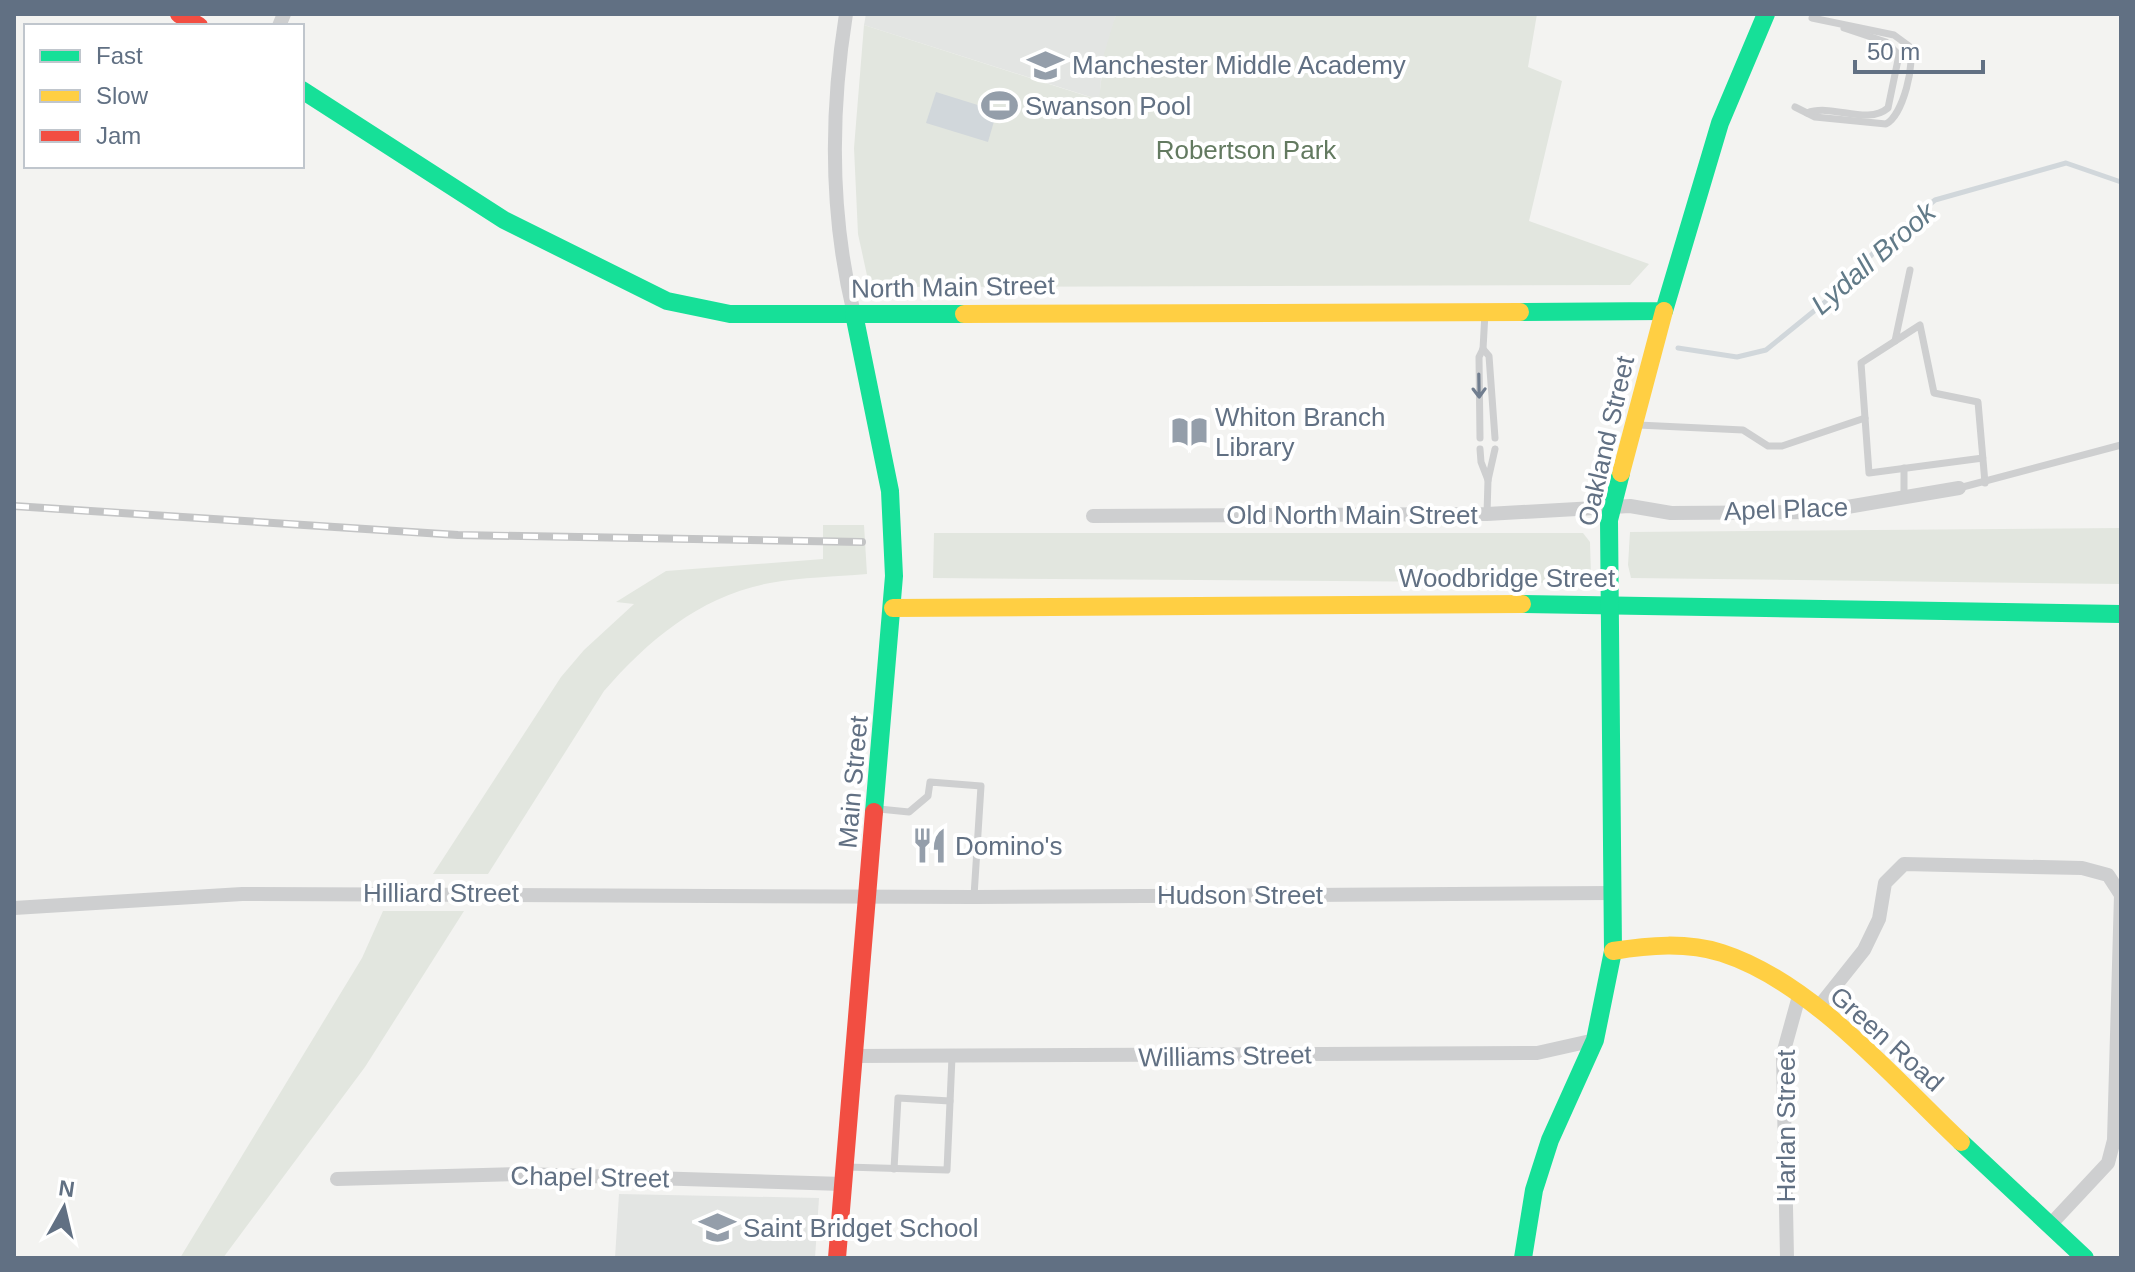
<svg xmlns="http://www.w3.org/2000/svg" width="2135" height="1272" font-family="Helvetica,sans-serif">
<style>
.built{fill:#e3e5e3}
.green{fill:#e2e6df}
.water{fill:#d1d7db}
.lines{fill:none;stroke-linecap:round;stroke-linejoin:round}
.stream{stroke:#d1d7db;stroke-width:5}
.lane{stroke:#cecfd0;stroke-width:7}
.street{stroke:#cecfd0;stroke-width:14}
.fast{stroke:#16e098;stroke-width:18}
.slow{stroke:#ffcf43;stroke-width:18}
.jam{stroke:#f24e42;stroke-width:18}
.rail-casing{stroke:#c3c4c5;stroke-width:8}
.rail{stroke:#fff;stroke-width:5;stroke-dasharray:15;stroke-linecap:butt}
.oneway{stroke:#717e8f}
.labels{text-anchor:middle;stroke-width:8;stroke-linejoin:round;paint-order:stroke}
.poi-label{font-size:26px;fill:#617083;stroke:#fff;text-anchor:start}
.park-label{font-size:26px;fill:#637a60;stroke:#fff}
.street-label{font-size:26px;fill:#617083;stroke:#fff}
.water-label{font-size:28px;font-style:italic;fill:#617a88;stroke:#fff}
</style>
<rect width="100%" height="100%" fill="#f3f3f1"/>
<g class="built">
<path d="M866,14H1116L1101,77L1100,100L864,25Z"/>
<path d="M619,1194L819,1198L815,1258H615Z"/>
</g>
<g class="green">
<path d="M1116,14H1537L1528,67L1562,81L1529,221L1649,264L1630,285L881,287L868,280L858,234L854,148L864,25L1099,100L1104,54Z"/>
<path d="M823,525H864L867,574C835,577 802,577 770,583C702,595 648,640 604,691L488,874H433L561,677L584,650L634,604L616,602L666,571L823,559Z"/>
<path d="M2121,528V584L1631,578L1628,565L1630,532Z"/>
<path d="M934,533H1583L1590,542L1591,575L1580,583L933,578Z"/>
<path d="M383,911H464L365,1067L223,1258H180L362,958Z"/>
</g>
<path class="water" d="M936,92L997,111L988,142L926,123Z"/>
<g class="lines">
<path class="stream" d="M1678,348L1737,357L1766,350L1835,294L1879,247L1935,200L2066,163L2121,182"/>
<g class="lane">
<path d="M1795,107L1815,117L1886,124C1903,115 1916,63 1909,46L1894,35L1812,18"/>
<path d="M1807,113C1832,103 1867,126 1888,108L1899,55L1886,42L1844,28"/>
<path d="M1895,341L1910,270"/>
<path d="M1483,349L1489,356L1495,438"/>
<path d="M1638,425L1743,430L1768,446H1782L1865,418"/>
<path d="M1480,438L1479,357L1483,349L1485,313"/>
<path d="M1480,449L1481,462L1488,480"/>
<path d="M1983,458L1869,473L1861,363L1920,325L1934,393L1978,402L1985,483"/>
<path d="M1904,468V498"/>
<path d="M1959,488L2121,445"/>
<path d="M1487,514L1488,480L1495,449"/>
<path d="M879,809L909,812L928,796L930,782L981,786L974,896"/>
<path d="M846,1167L947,1170L952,1057"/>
<path d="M894,1169L898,1098L950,1101"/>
</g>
<g class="street">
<path d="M846,14C830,114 830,215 854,314"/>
<path d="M279,26L284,14"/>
<path d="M1093,516L1487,514L1630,506L1671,513L1818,512L1959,488"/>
<path d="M14,908L242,894L974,897L1611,893"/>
<path d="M1817,1009L1864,950L1879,919L1885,883L1904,864L2082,868L2108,875L2121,895L2114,1140L2108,1163L2051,1224"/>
<path d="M854,1056L1537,1053L1595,1040"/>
<path d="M337,1179L523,1174L843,1184"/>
<path d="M1787,1258L1783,1054L1799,996"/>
</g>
<g class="fast">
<path d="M302,90L504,220L667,301L730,314H854"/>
<path d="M1520,312L1664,311L1720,123L1766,14"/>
<path d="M1522,604L2121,614"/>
<path d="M874,812L894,576L890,491L854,314H964"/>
<path d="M1961,1142L2085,1258"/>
<path d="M1523,1258L1534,1190L1550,1140L1595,1040L1613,951L1609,520L1621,473"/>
</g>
<g class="slow">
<path d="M964,314L1520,312"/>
<path d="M1621,473L1664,311"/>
<path d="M893,608L1522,604"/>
<path d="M1613,951C1649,945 1687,942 1722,953C1812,982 1893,1078 1961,1142"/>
</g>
<g class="jam">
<path d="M179,14L199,26"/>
<path d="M837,1258L874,812"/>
</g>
<defs>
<path id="rail" d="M14,506L458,535L862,542"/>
</defs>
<use href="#rail" class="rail-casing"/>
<use href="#rail" class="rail"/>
</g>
<defs><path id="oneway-shaft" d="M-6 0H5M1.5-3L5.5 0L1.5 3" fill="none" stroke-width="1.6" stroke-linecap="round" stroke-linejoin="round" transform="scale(2)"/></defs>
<use class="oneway" href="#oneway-shaft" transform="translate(1479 386) rotate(89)"/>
<defs>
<symbol id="school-bare" viewBox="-9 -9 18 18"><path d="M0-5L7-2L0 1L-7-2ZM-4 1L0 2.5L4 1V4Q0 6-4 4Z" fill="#949eaa" stroke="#fff" stroke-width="2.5" paint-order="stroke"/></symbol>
<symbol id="stadium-bare" viewBox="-9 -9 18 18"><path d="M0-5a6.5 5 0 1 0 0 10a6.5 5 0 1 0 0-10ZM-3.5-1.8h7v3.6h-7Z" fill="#949eaa" stroke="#fff" stroke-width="2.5" paint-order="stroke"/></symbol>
<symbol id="library-bare" viewBox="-9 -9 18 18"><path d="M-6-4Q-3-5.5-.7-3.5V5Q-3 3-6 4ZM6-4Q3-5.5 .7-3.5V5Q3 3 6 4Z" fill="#949eaa" stroke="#fff" stroke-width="2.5" paint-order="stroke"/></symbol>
<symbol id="restaurant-bare" viewBox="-9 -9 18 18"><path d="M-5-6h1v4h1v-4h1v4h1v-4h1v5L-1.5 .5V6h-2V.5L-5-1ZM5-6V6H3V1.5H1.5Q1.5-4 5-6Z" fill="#949eaa" stroke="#fff" stroke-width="2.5" paint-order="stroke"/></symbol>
</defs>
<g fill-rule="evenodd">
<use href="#school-bare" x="1020" y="40" width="51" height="51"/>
<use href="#stadium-bare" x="974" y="80" width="51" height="51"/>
<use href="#library-bare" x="1164" y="406" width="51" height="51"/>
<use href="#restaurant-bare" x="904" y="820" width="51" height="51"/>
<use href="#school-bare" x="692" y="1202" width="51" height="51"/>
</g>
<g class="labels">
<g class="poi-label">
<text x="1072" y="74">Manchester Middle Academy</text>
<text x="1025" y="115">Swanson Pool</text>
<text x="1215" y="426">Whiton Branch<tspan x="1215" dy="30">Library</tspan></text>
<text x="955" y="855">Domino's</text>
<text x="743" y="1237">Saint Bridget School</text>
</g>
<g class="park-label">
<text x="1246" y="159">Robertson Park</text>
</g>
<g class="street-label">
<text transform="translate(953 287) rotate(-1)" y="9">North Main Street</text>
<text transform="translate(1606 441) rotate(-77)" y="9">Oakland Street</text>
<text transform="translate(1786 509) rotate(-2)" y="9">Apel Place</text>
<text x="1352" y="524">Old North Main Street</text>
<text x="1507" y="587">Woodbridge Street</text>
<text transform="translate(853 782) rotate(-85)" y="9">Main Street</text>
<text x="441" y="902">Hilliard Street</text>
<text x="1240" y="904">Hudson Street</text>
<text transform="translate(1887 1039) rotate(42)" y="9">Green Road</text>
<text transform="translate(1225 1056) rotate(-1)" y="9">Williams Street</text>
<text transform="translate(1786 1126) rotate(-90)" y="9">Harlan Street</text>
<text transform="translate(590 1177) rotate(1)" y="9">Chapel Street</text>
</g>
<g class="water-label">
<text transform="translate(1873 258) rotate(-41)" y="10">Lydall Brook</text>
</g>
</g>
<rect width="2135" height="1272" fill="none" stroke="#617083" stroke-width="32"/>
<rect x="24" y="24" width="280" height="144" fill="#ffffff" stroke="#c0c6cd" stroke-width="2"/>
<rect x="40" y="50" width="40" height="12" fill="#16e098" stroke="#c0c6cd" stroke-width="2"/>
<text x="96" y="64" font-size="24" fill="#617083">Fast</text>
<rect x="40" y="90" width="40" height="12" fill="#ffcf43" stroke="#c0c6cd" stroke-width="2"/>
<text x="96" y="104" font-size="24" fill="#617083">Slow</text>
<rect x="40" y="130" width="40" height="12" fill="#f24e42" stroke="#c0c6cd" stroke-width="2"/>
<text x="96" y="144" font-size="24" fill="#617083">Jam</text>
<g transform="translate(64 1208) rotate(8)" stroke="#ffffff" stroke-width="6" paint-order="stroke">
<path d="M0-6L14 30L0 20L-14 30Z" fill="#617083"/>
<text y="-12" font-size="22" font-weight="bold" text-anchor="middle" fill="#617083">N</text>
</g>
<path d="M1855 60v12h128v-12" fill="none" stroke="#617083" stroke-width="4"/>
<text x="1867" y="60" font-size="24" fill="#617083" stroke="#ffffff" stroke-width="6" paint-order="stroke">50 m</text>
</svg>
